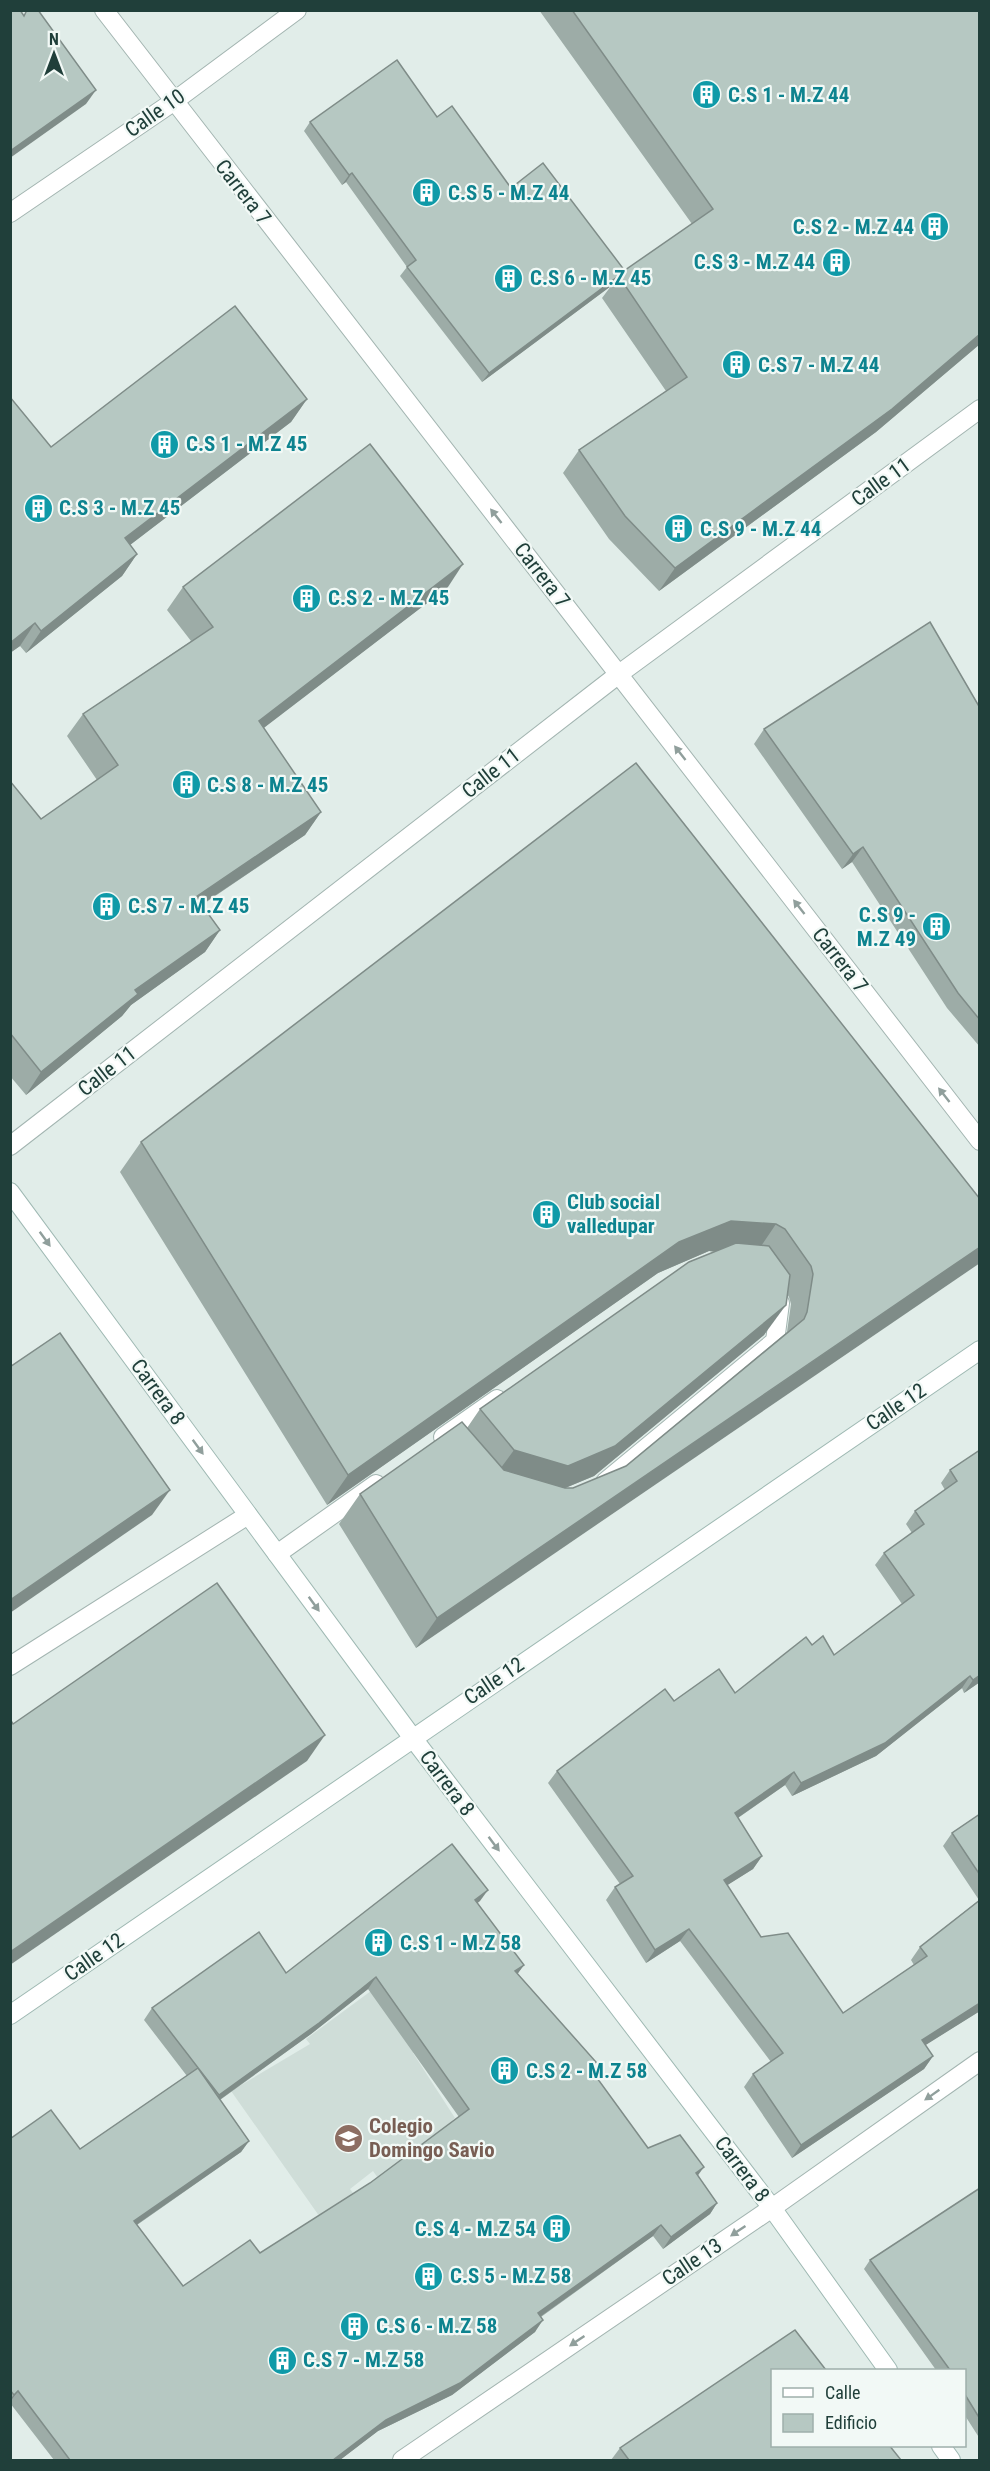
<svg xmlns="http://www.w3.org/2000/svg" width="990" height="2471" font-family="'Roboto Condensed',sans-serif">
<style>
.built{fill:#cfddd8}
.lines{fill:none;stroke-linecap:round;stroke-linejoin:round}
.lane-casing{stroke:#a3b5b1;stroke-width:20}
.street-casing{stroke:#a3b5b1;stroke-width:20}
.secondary-casing{stroke:#9fb9b3;stroke-width:20}
.lane{stroke:#fff;stroke-width:18}
.street{stroke:#fff;stroke-width:18}
.secondary{stroke:#fff;stroke-width:18}
.wall{fill:#9daca7;fill-rule:evenodd}
.shaded-wall{fill:#7f8c88}
.building{fill:#b6c8c2;stroke:#7f8c88;stroke-width:1.5}
.oneway{fill:#909f9c}
.labels{text-anchor:middle;stroke-width:4.5;stroke-linejoin:round;paint-order:stroke}
.culture-label{font-size:21px;font-weight:bold;fill:#0d838f;stroke:#f2f9f6;text-anchor:start}
.street-label{font-size:21px;fill:#203f3a;stroke:#f2f9f6}
.education-label{font-size:21px;font-weight:bold;fill:#785e54;stroke:#f2f9f6;text-anchor:start}
</style>
<rect width="100%" height="100%" fill="#e1ede9"/>
<path class="built" d="M471,1917L516,1976L413,2053L455,2118L409,2159L380,2181L373,2171L350,2189L485,2370L452,2395L322,2220L231,2091L310,2044L306,2039Z"/>
<g class="lines">
<defs>
<g id="lane">
<path d="M443,1437L497,1399"/>
<path d="M605,1482L775,1341L780,1303L772,1292"/>
<path d="M277,1554L376,1484"/>
</g>
<g id="street">
<path d="M104,10L980,1141"/>
<path d="M10,213L173,102L297,10"/>
<path d="M10,1146L619,674L980,409"/>
<path d="M10,1666L248,1515"/>
<path d="M402,2460L772,2208L980,2061"/>
</g>
<g id="secondary">
<path d="M10,1192L412,1737L772,2208L888,2370"/>
<path d="M10,2015L980,1350"/>
<path d="M941,2446L951,2460"/>
</g>
</defs>
<use href="#lane" class="lane-casing"/>
<use href="#street" class="street-casing"/>
<use href="#secondary" class="secondary-casing"/>
<use href="#lane" class="lane"/>
<use href="#street" class="street"/>
<use href="#secondary" class="secondary"/>
</g>
<g class="wall">
<path d="M539,10H980V344L876,432L659,591L609,539L563,473L579,450L666,391L602,298L611,286L482,382L400,276L407,267L346,182L342,185L304,131L310,122L437,117L511,188L625,271L692,224Z"/>
<path d="M10,397L51,447L307,399L291,422L130,545L137,554L122,576L26,653L20,646L10,653Z"/>
<path d="M183,587H448L263,728L321,812L305,835L202,905L220,930L205,952L131,1005L122,1016L26,1095L10,1076V781L41,819L97,780L67,736L83,714L191,641L167,610Z"/>
<path d="M980,708V1047L947,1008L852,862L842,869L754,744L764,729Z"/>
<path d="M141,1142L980,1199L416,1648L339,1524L360,1494L467,1428L480,1409L715,1252L709,1251L658,1273L327,1505L120,1172ZM787,1294L789,1297L791,1304L787,1332L626,1466L573,1488H565L594,1476L764,1335Z"/>
<path d="M980,1450V1682L964,1693L962,1688L876,1756L792,1796L785,1785L738,1818L762,1856L753,1869L727,1885L761,1937L843,2013L914,1965L911,1960L920,1947L979,1900L943,1846L952,1833L980,1814V2011L925,2045L933,2056L924,2069L792,2158L744,2087L753,2074L771,2062L680,1941L646,1963L606,1900L615,1887L620,1884L548,1783L557,1771L674,1701L735,1693L812,1645L834,1655L902,1604L875,1565L884,1553L912,1533L906,1524L915,1511L945,1490L941,1483L950,1470Z"/>
<path d="M480,1901L477,1903L524,1965L517,1974L596,2062L590,2070L648,2148L698,2176L717,2203L710,2214L663,2249L653,2236L541,2317L535,2332L452,2395L378,2431L340,2460H54L10,2403V2139L80,2149L187,2076L144,2020L152,2008L286,1973ZM368,1989L459,2117L370,2183L260,2253L183,2286L137,2225L241,2152L249,2141L220,2100L311,2034Z"/>
<path d="M980,2188V2439L964,2414V2370H936L864,2269L870,2260Z"/>
<path d="M772,2370L901,2460H611L620,2448Z"/>
</g>
<g class="shaded-wall">
<path d="M96,90L86,104L10,158V151Z"/>
<path d="M352,173L346,182L342,185L349,175Z"/>
<path d="M617,276L611,286L482,382L489,373Z"/>
<path d="M980,334V344L876,432L659,591L675,568Z"/>
<path d="M307,399L291,422L109,561L125,538Z"/>
<path d="M137,554L122,576L26,653L41,631Z"/>
<path d="M463,564L448,587L243,744L259,721Z"/>
<path d="M35,623L20,646L10,653V643Z"/>
<path d="M321,812L305,835L180,919L196,897Z"/>
<path d="M863,847L852,862L842,869L853,854Z"/>
<path d="M220,930L205,952L131,1005L122,1016L26,1095L41,1072L135,990Z"/>
<path d="M731,1221L776,1224L755,1255L709,1251L658,1273L327,1505L348,1475L679,1242Z"/>
<path d="M980,1247V1263L416,1648L437,1618Z"/>
<path d="M786,1305L764,1335L594,1476L546,1496L492,1480L514,1450Z"/>
<path d="M170,1490L152,1515L10,1613V1600Z"/>
<path d="M980,1675V1682L964,1693L973,1680Z"/>
<path d="M970,1676L962,1688L876,1756L792,1796L801,1783Z"/>
<path d="M325,1735L307,1761L10,1965V1952Z"/>
<path d="M794,1772L785,1785L726,1826L735,1813Z"/>
<path d="M762,1856L753,1869L715,1893L724,1880Z"/>
<path d="M488,1890L480,1901L467,1911L475,1900Z"/>
<path d="M689,1929L680,1941L646,1963L655,1950Z"/>
<path d="M524,1965L516,1976L515,1971Z"/>
<path d="M376,1977L368,1989L311,2034L211,2106L219,2095Z"/>
<path d="M980,2003V2011L913,2053L922,2040Z"/>
<path d="M933,2056L924,2069L792,2158L801,2145Z"/>
<path d="M249,2141L241,2152L126,2232L134,2221Z"/>
<path d="M704,2167L696,2178V2173Z"/>
<path d="M717,2203L710,2214L663,2249L671,2237Z"/>
<path d="M661,2225L653,2236L530,2324L538,2313Z"/>
<path d="M543,2320L535,2332L452,2395L378,2431L340,2460H333L386,2420Z"/>
<path d="M18,2391L10,2402V2399Z"/>
</g>
<g class="building">
<path d="M10,10H20L24,16L27,10H38L96,90L10,151Z"/>
<path d="M572,10H980V334L892,409L675,568L625,516L579,450L687,377L618,275L713,209Z"/>
<path d="M397,60L437,117L452,106L511,188L543,163L625,271L489,373L407,267L416,260L352,173L349,175L310,122Z"/>
<path d="M235,306L307,399L125,538L137,554L41,631L35,623L10,643V397L51,447Z"/>
<path d="M370,444L463,564L259,721L321,812L196,897L220,930L135,990L138,994L41,1072L10,1033V781L41,819L118,765L83,714L213,627L183,587Z"/>
<path d="M930,622L980,708V1020L958,993L863,847L853,854L764,729Z"/>
<path d="M636,763L980,1199V1247L437,1618L360,1494L462,1422L504,1470L565,1488H573L626,1466L804,1319L807,1312L813,1274L811,1266L785,1229L776,1224L731,1221L679,1242L348,1475L141,1142Z"/>
<path d="M736,1243L769,1246L790,1275L786,1305L615,1446L568,1466L514,1450L480,1409L689,1262Z"/>
<path d="M60,1333L170,1490L10,1600V1367Z"/>
<path d="M980,1450V1675L973,1680L970,1676L885,1743L801,1783L794,1772L735,1813L762,1856L724,1880L761,1937L788,1933L843,2013L927,1956L920,1947L980,1900V2003L922,2040L933,2056L801,2145L753,2074L783,2053L689,1929L655,1950L615,1887L633,1876L557,1771L665,1689L674,1701L719,1669L735,1693L806,1637L812,1645L823,1636L834,1655L914,1595L884,1553L924,1524L915,1511L957,1481L950,1470Z"/>
<path d="M217,1583L325,1735L10,1952V1719L13,1724Z"/>
<path d="M980,1814V1875L952,1833Z"/>
<path d="M452,1844L488,1890L475,1900L524,1965L515,1971L596,2062L589,2067L648,2148L680,2135L704,2167L696,2173L717,2203L671,2237L661,2225L538,2313L543,2320L460,2383L386,2420L333,2460H70L18,2391L14,2395L10,2390V2139L51,2110L80,2149L198,2068L249,2141L134,2221L183,2286L250,2240L260,2253L370,2183L469,2109L376,1977L319,2023L219,2095L152,2008L259,1932L286,1973Z"/>
<path d="M980,2188V2419L964,2393V2370H950L870,2260Z"/>
<path d="M795,2330L826,2370H772V2445H889L901,2460H629L620,2448Z"/>
</g>
<defs><path id="oneway-solid" d="M-6-.8H1V-3.2L6.5 0L1 3.2V.8H-6Z" transform="scale(1.5)"/></defs>
<g class="oneway">
<use href="#oneway-solid" transform="translate(496 516) rotate(-128)"/>
<use href="#oneway-solid" transform="translate(680 753) rotate(-128)"/>
<use href="#oneway-solid" transform="translate(799 907) rotate(-128)"/>
<use href="#oneway-solid" transform="translate(944 1095) rotate(-128)"/>
<use href="#oneway-solid" transform="translate(45 1239) rotate(54)"/>
<use href="#oneway-solid" transform="translate(198 1447) rotate(54)"/>
<use href="#oneway-solid" transform="translate(314 1604) rotate(54)"/>
<use href="#oneway-solid" transform="translate(494 1844) rotate(53)"/>
<use href="#oneway-solid" transform="translate(932 2095) rotate(145)"/>
<use href="#oneway-solid" transform="translate(738 2231) rotate(146)"/>
<use href="#oneway-solid" transform="translate(577 2341) rotate(146)"/>
</g>
<defs>
<symbol id="building-disc" viewBox="-11 -11 22 22"><circle r="9.5" fill="#0f9aa8" stroke="#f2f9f6"/><path d="M-4-6H4V6H1V3H-1V6H-4ZM-2.5-4.3h1.7v1.8h-1.7ZM.8-4.3h1.7v1.8H.8ZM-2.5-1h1.7V.8h-1.7ZM.8-1h1.7V.8H.8Z" fill="#fff"/></symbol>
<symbol id="school-disc" viewBox="-11 -11 22 22"><circle r="9.5" fill="#8d6e63" stroke="#f2f9f6"/><path d="M0-5L7-2L0 1L-7-2ZM-4 1L0 2.5L4 1V4Q0 6-4 4Z" fill="#fff"/></symbol>
</defs>
<g fill-rule="evenodd">
<use href="#building-disc" x="690" y="78" width="33" height="33"/>
<use href="#building-disc" x="410" y="176" width="33" height="33"/>
<use href="#building-disc" x="918" y="210" width="33" height="33"/>
<use href="#building-disc" x="820" y="246" width="33" height="33"/>
<use href="#building-disc" x="492" y="262" width="33" height="33"/>
<use href="#building-disc" x="720" y="348" width="33" height="33"/>
<use href="#building-disc" x="148" y="428" width="33" height="33"/>
<use href="#building-disc" x="22" y="492" width="33" height="33"/>
<use href="#building-disc" x="662" y="512" width="33" height="33"/>
<use href="#building-disc" x="290" y="582" width="33" height="33"/>
<use href="#building-disc" x="170" y="768" width="33" height="33"/>
<use href="#building-disc" x="90" y="890" width="33" height="33"/>
<use href="#building-disc" x="920" y="910" width="33" height="33"/>
<use href="#building-disc" x="530" y="1198" width="33" height="33"/>
<use href="#building-disc" x="362" y="1926" width="33" height="33"/>
<use href="#building-disc" x="488" y="2054" width="33" height="33"/>
<use href="#school-disc" x="332" y="2122" width="33" height="33"/>
<use href="#building-disc" x="540" y="2212" width="33" height="33"/>
<use href="#building-disc" x="412" y="2260" width="33" height="33"/>
<use href="#building-disc" x="338" y="2310" width="33" height="33"/>
<use href="#building-disc" x="266" y="2344" width="33" height="33"/>
</g>
<g class="labels">
<g class="culture-label">
<text x="728" y="102">C.S 1 - M.Z 44</text>
<text x="448" y="200">C.S 5 - M.Z 44</text>
<text x="914" y="234" text-anchor="end">C.S 2 - M.Z 44</text>
<text x="815" y="269" text-anchor="end">C.S 3 - M.Z 44</text>
<text x="530" y="285">C.S 6 - M.Z 45</text>
<text x="758" y="372">C.S 7 - M.Z 44</text>
<text x="186" y="451">C.S 1 - M.Z 45</text>
<text x="59" y="515">C.S 3 - M.Z 45</text>
<text x="700" y="536">C.S 9 - M.Z 44</text>
<text x="328" y="605">C.S 2 - M.Z 45</text>
<text x="207" y="792">C.S 8 - M.Z 45</text>
<text x="128" y="913">C.S 7 - M.Z 45</text>
<text x="916" y="922" text-anchor="end">C.S 9 -<tspan x="916" dy="24">M.Z 49</tspan></text>
<text x="567" y="1209">Club social<tspan x="567" dy="24">valledupar</tspan></text>
<text x="400" y="1950">C.S 1 - M.Z 58</text>
<text x="526" y="2078">C.S 2 - M.Z 58</text>
<text x="536" y="2236" text-anchor="end">C.S 4 - M.Z 54</text>
<text x="450" y="2283">C.S 5 - M.Z 58</text>
<text x="376" y="2333">C.S 6 - M.Z 58</text>
<text x="303" y="2367">C.S 7 - M.Z 58</text>
</g>
<g class="street-label">
<text transform="translate(155 113) rotate(-35)" y="7">Calle 10</text>
<text transform="translate(243 192) rotate(52)" y="7">Carrera 7</text>
<text transform="translate(881 482) rotate(-36)" y="7">Calle 11</text>
<text transform="translate(542 575) rotate(52)" y="7">Carrera 7</text>
<text transform="translate(491 773) rotate(-38)" y="7">Calle 11</text>
<text transform="translate(840 960) rotate(52)" y="7">Carrera 7</text>
<text transform="translate(107 1071) rotate(-38)" y="7">Calle 11</text>
<text transform="translate(158 1392) rotate(54)" y="7">Carrera 8</text>
<text transform="translate(896 1407) rotate(-34)" y="7">Calle 12</text>
<text transform="translate(494 1681) rotate(-34)" y="7">Calle 12</text>
<text transform="translate(447 1783) rotate(53)" y="7">Carrera 8</text>
<text transform="translate(94 1957) rotate(-35)" y="7">Calle 12</text>
<text transform="translate(742 2169) rotate(53)" y="7">Carrera 8</text>
<text transform="translate(692 2262) rotate(-34)" y="7">Calle 13</text>
</g>
<g class="education-label">
<text x="369" y="2133">Colegio<tspan x="369" dy="24">Domingo Savio</tspan></text>
</g>
</g>
<rect width="990" height="2471" fill="none" stroke="#203f3a" stroke-width="24"/>
<rect x="771" y="2369" width="195" height="78" fill="#f2f9f6" stroke="#9eafab" stroke-width="1.5"/>
<rect x="783" y="2388" width="30" height="9" fill="#ffffff" stroke="#9eafab" stroke-width="1.5"/>
<text x="825" y="2399" font-size="18" fill="#203f3a">Calle</text>
<rect x="783" y="2414" width="30" height="18" fill="#b6c8c2" stroke="#9eafab" stroke-width="1.5"/>
<text x="825" y="2429" font-size="18" fill="#203f3a">Edificio</text>
<g transform="translate(54 54)" stroke="#f2f9f6" stroke-width="4.5" paint-order="stroke">
<path d="M0-4.5L10 22L0 15L-10 22Z" fill="#203f3a"/>
<text y="-9" font-size="16" font-weight="bold" text-anchor="middle" fill="#203f3a">N</text>
</g>
</svg>
